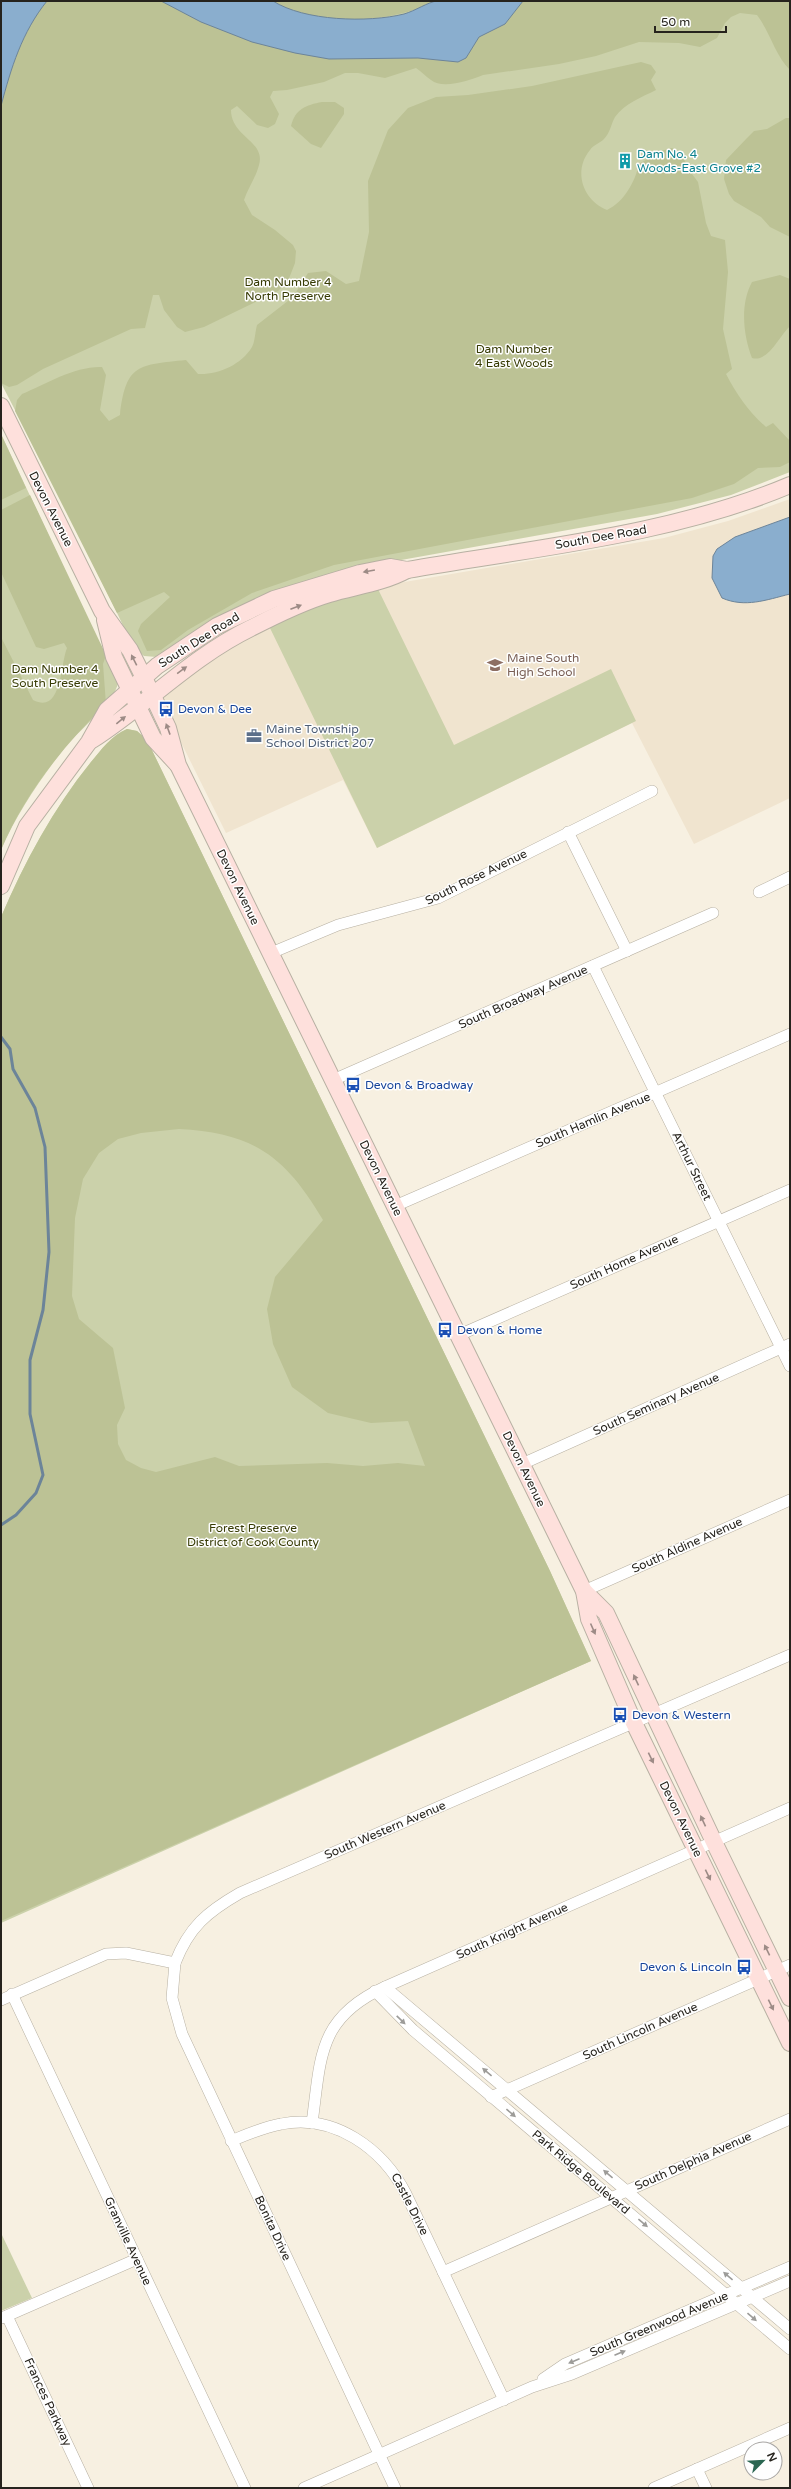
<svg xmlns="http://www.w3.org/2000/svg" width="791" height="2489" font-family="'Varela Round',sans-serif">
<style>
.built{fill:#f0e4cf}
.green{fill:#cbd1aa}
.forest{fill:#bcc295;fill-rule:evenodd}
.water{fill:#8aaece;stroke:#6c8499}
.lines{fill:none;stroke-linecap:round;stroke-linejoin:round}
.stream{stroke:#6c8499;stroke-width:3}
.street-casing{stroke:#b7b0a2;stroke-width:12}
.secondary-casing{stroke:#b7b0a2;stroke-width:18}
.street{stroke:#fff;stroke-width:11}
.secondary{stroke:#fee0dc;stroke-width:16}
.oneway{fill:#9d8b86}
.oneway2{fill:#9d9c99}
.labels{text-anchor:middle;stroke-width:3;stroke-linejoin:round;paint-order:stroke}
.culture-label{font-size:12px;fill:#0d838f;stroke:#fefefe;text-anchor:start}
.park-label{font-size:12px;fill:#373b04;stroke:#fefefe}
.street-label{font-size:12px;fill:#26231d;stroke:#fefefe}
.education-label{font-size:12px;fill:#785e54;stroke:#fefefe;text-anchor:start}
.transit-label{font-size:12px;fill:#164399;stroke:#fefefe;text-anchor:start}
.service-label{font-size:12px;fill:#4e5e75;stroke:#fefefe;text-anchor:start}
</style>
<rect width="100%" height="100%" fill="#f7f0e1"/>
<path class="built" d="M790,499V798L694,844L632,723L377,848L343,780L226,833L161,702L167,689L228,648L269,626L381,586L664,538L728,521Z"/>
<g class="green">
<path d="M1,1H790V472L731,495L657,514L351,569L157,657L144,656L134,648L71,518L1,383Z"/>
<path d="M1,434L118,683C115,701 80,730 66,746C41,778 17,813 1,850Z"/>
<path d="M377,587L454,745L611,669L636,721L377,848L269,626L309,608Z"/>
<path d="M127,729L137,731L147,740L550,1571L591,1661L1,1923V917C25,861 53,809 91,762C101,750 112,735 127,729Z"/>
<path d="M1,2233L32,2298L1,2311Z"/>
</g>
<g class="forest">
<path d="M47,1H161L201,22L252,42L329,59L418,58L458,62L466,58L479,37L505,24L523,1H790V70C775,55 770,32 757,15L740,13L731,17L725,23L717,38L700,47L679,43L639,42L596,56L559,64L483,75C470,80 443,90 431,80C425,76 422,72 416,68L385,78L358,73H345L324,82L287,90L273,91L270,97L279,114L275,124L268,128L257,125L237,106L231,110C231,137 266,141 259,165C256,177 248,188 244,200L252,215L275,230L293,245L296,251L295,263L288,281L278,291L204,327L185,332L177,327L164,310L159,295H153L145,328L131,329L43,369L17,385L9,387L1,383V106C11,68 22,32 47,1Z"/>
<path d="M273,1H436C394,23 314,28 273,1Z"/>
<path d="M641,62L651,65L656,72L651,80L656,90C642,97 624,104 615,117C611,124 610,133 604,139C600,143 593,145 590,150C572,172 584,201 607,210C624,202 635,182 639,164L661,151L672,148L682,155L689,170L698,182L706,223L711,236L725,240L728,272L723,329L732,369L726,374C737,395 749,412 766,427L773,423L790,441V462L780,467L758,468L734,484L692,498L334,565L252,593L188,630L161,650L147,651L138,631L141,624L170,597L164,592L117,613L15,411L17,400L22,394C46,384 75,366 102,367L106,375L100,410L109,421L120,415C126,363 139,365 186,360L198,374C218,375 241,365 252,347C255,342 255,332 257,325L293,297L308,273L326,271L346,284L359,281L369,232L368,181L388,130L408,108L436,97L468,95L532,86Z"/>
<path d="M322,102H335L344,108V114L321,148L311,144L291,126C295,109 306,105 322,102Z"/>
<path d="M786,118H790V237L770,227L761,217L734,201L729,194L724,179L726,160L747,138L754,131L767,129Z"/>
<path d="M780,275L790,279V326C780,335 768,363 752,358C743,335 740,304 752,282Z"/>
<path d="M1,434L26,488L1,500Z"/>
<path d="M30,495L106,655L103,664L106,704C63,746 24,795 1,850V637L33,700C62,715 60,665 67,648L64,643L44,649L36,647L1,572V510Z"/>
<path d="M127,729L137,731L147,740L550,1571L591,1661L1,1921V917C25,861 53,809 91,762C101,750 112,735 127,729ZM179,1129C254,1133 285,1156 323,1220L275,1277L267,1309L273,1344L292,1387L328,1413L371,1423L408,1421L425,1466L398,1463L363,1466L327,1463L239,1466L215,1457L156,1472L141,1468L126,1460L118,1444L117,1425L125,1408L113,1348L79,1319L72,1296L75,1218L83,1179L99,1153L118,1139L141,1133Z"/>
</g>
<g class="water">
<path d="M1,1H47C22,32 11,68 1,106Z"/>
<path d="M161,1H273C304,21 368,23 404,14C415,11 428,2 437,1C462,0 497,1 523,1L505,24L479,37L466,58L458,62L418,58L329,59L295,53L252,42L201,22Z"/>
<path d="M790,517V594C766,600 745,608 722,598L712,578L713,556L717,549L735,537Z"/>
</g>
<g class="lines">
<path class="stream" d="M1,1037L10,1049L13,1069L35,1108L45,1147L49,1252L43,1310L30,1360V1414L43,1475L36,1493L16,1515L1,1525"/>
<defs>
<g id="street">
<path d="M568,832L627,951"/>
<path d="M759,892L790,877"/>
<path d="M271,953L338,925L438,898L652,791"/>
<path d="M593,966L790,1366"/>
<path d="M333,1080L713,913"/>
<path d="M395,1206L790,1034"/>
<path d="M459,1335L790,1190"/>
<path d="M522,1464L790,1344"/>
<path d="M584,1591L790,1500"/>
<path d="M175,1963L172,1998L182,2034L395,2488"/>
<path d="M385,1987L790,2329"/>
<path d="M375,1991L413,2030L790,2349"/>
<path d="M12,1994L245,2488"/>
<path d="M1,2000L106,1954L126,1953L175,1963C189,1927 207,1912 240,1893L790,1655"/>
<path d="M491,2097L790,1965"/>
<path d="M312,2123C321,2058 317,2018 385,1987L790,1808"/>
<path d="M231,2141C248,2134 264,2127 281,2124C334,2113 383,2149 406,2194L504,2400"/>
<path d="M443,2272L790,2119"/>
<path d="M7,2316L88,2488"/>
<path d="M2,2318L137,2259"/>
<path d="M543,2379L565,2364L790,2267"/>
<path d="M697,2469L706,2488"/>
<path d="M304,2488L532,2387L572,2374L790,2281"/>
<path d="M654,2488L790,2428"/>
</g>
<g id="secondary">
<path d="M1,406L102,611L130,650L152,694L168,728L178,765L584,1591L589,1619L634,1723L790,2043"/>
<path d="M105,620L114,657L153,738L177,764"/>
<path d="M92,740C148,704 190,658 251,628C276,615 302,602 329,594C356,586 383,583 407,570"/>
<path d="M1,886L27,826L89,742L107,710L157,666L217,626L274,599L360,573L390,567L407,570C533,548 672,535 790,485"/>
<path d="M584,1591L606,1613L714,1842L790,1998"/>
</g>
</defs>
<use href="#street" class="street-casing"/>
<use href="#secondary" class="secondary-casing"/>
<use href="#street" class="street"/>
<use href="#secondary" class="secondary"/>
</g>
<defs><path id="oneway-solid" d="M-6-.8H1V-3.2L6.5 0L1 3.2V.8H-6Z"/></defs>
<g class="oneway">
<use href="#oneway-solid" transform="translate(369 571) rotate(170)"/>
<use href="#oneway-solid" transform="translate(296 607) rotate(-21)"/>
<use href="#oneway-solid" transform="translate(134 660) rotate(-117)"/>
<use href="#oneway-solid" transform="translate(182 670) rotate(-36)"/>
<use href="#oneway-solid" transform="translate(121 720) rotate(-39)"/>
<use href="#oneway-solid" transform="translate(168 729) rotate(-110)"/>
<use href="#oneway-solid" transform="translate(593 1629) rotate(66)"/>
<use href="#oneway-solid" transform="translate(636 1680) rotate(-115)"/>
<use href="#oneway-solid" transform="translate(651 1758) rotate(64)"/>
<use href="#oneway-solid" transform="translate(703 1821) rotate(-115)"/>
<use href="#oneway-solid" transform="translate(708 1875) rotate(64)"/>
<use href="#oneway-solid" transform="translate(767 1950) rotate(-116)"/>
<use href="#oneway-solid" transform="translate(771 2005) rotate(64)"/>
</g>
<g class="oneway2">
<use href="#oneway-solid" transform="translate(401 2020) rotate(44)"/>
<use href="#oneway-solid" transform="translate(487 2072) rotate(-140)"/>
<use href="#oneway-solid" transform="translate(511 2113) rotate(40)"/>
<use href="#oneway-solid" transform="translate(608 2174) rotate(-140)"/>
<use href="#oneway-solid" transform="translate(643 2223) rotate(40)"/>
<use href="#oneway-solid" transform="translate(728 2276) rotate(-140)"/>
<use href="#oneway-solid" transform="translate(752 2317) rotate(41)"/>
<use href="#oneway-solid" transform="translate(620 2353) rotate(-23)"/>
<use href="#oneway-solid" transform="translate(574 2361) rotate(157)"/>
</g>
<defs>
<symbol id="building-bare" viewBox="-9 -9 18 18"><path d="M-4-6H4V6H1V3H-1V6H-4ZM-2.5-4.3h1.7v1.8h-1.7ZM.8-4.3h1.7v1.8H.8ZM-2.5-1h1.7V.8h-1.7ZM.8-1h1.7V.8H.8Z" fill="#0f9aa8" stroke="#fefefe" stroke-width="2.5" paint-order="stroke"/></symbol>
<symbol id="school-bare" viewBox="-9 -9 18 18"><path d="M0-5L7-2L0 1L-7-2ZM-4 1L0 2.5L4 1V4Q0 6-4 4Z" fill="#8d6e63" stroke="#fefefe" stroke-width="2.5" paint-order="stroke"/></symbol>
<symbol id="bus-bare" viewBox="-9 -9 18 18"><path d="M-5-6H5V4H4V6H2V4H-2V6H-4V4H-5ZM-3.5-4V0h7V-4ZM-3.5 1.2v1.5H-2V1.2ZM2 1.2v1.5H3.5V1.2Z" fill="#1a4fb4" stroke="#fefefe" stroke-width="2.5" paint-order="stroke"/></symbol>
<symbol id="office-bare" viewBox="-9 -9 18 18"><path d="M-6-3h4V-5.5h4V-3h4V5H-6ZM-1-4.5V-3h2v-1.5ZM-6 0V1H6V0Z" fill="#5c6f8a" stroke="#fefefe" stroke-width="2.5" paint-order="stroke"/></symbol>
</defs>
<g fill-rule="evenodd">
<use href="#building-bare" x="614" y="150" width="22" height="22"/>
<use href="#school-bare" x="484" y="654" width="22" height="22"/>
<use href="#bus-bare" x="155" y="698" width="22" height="22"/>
<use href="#office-bare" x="243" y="725" width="22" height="22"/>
<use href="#bus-bare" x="342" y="1074" width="22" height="22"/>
<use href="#bus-bare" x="434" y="1319" width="22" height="22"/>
<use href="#bus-bare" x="609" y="1704" width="22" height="22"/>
<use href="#bus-bare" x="733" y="1956" width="22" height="22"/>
</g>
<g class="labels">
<g class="culture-label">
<text x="637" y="158">Dam No. 4<tspan x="637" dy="14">Woods-East Grove #2</tspan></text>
</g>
<g class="park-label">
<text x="288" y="286">Dam Number 4<tspan x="288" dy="14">North Preserve</tspan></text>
<text x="514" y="353">Dam Number<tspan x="514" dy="14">4 East Woods</tspan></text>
<text x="55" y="673">Dam Number 4<tspan x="55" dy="14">South Preserve</tspan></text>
<text x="253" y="1532">Forest Preserve<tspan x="253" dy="14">District of Cook County</tspan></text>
</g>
<g class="street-label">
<text transform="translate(51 509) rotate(63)" y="4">Devon Avenue</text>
<text transform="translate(601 537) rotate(-10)" y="4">South Dee Road</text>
<text transform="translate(199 640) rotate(-32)" y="4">South Dee Road</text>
<text transform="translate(476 877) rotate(-26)" y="4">South Rose Avenue</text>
<text transform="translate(238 887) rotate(64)" y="4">Devon Avenue</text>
<text transform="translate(523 997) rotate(-24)" y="4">South Broadway Avenue</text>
<text transform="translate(593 1120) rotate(-23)" y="4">South Hamlin Avenue</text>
<text transform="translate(692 1166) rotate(64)" y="4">Arthur Street</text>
<text transform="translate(381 1178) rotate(64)" y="4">Devon Avenue</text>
<text transform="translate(624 1262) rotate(-24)" y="4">South Home Avenue</text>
<text transform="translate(656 1404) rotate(-24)" y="4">South Seminary Avenue</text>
<text transform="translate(524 1469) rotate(64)" y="4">Devon Avenue</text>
<text transform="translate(687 1545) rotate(-24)" y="4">South Aldine Avenue</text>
<text transform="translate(681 1819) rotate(64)" y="4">Devon Avenue</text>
<text transform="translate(385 1830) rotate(-23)" y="4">South Western Avenue</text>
<text transform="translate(512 1931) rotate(-24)" y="4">South Knight Avenue</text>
<text transform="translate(640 2031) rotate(-24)" y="4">South Lincoln Avenue</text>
<text transform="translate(693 2161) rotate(-24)" y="4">South Delphia Avenue</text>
<text transform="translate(581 2172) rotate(40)" y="4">Park Ridge Boulevard</text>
<text transform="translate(410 2204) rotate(63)" y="4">Castle Drive</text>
<text transform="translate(273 2228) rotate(65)" y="4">Bonita Drive</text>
<text transform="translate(128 2241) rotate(65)" y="4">Granville Avenue</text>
<text transform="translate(659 2324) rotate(-23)" y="4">South Greenwood Avenue</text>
<text transform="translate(48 2402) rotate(65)" y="4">Frances Parkway</text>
</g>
<g class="education-label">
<text x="507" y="662">Maine South<tspan x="507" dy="14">High School</tspan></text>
</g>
<g class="transit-label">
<text x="178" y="713">Devon &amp; Dee</text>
<text x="365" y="1089">Devon &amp; Broadway</text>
<text x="457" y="1334">Devon &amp; Home</text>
<text x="632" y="1719">Devon &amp; Western</text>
<text x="732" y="1971" text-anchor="end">Devon &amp; Lincoln</text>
</g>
<g class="service-label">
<text x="266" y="733">Maine Township<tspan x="266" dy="14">School District 207</tspan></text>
</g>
</g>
<rect width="791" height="2489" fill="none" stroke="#26231d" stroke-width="4"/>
<g transform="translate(763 2461) rotate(66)"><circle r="19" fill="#fefefe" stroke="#a8a6a4"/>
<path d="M0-3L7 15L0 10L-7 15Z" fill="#2b6651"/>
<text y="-6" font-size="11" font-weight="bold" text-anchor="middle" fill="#26231d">N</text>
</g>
<path d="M655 26v6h71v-6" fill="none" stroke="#26231d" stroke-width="2"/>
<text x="661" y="26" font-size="12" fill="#26231d" stroke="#fefefe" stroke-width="3" paint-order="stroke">50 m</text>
</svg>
